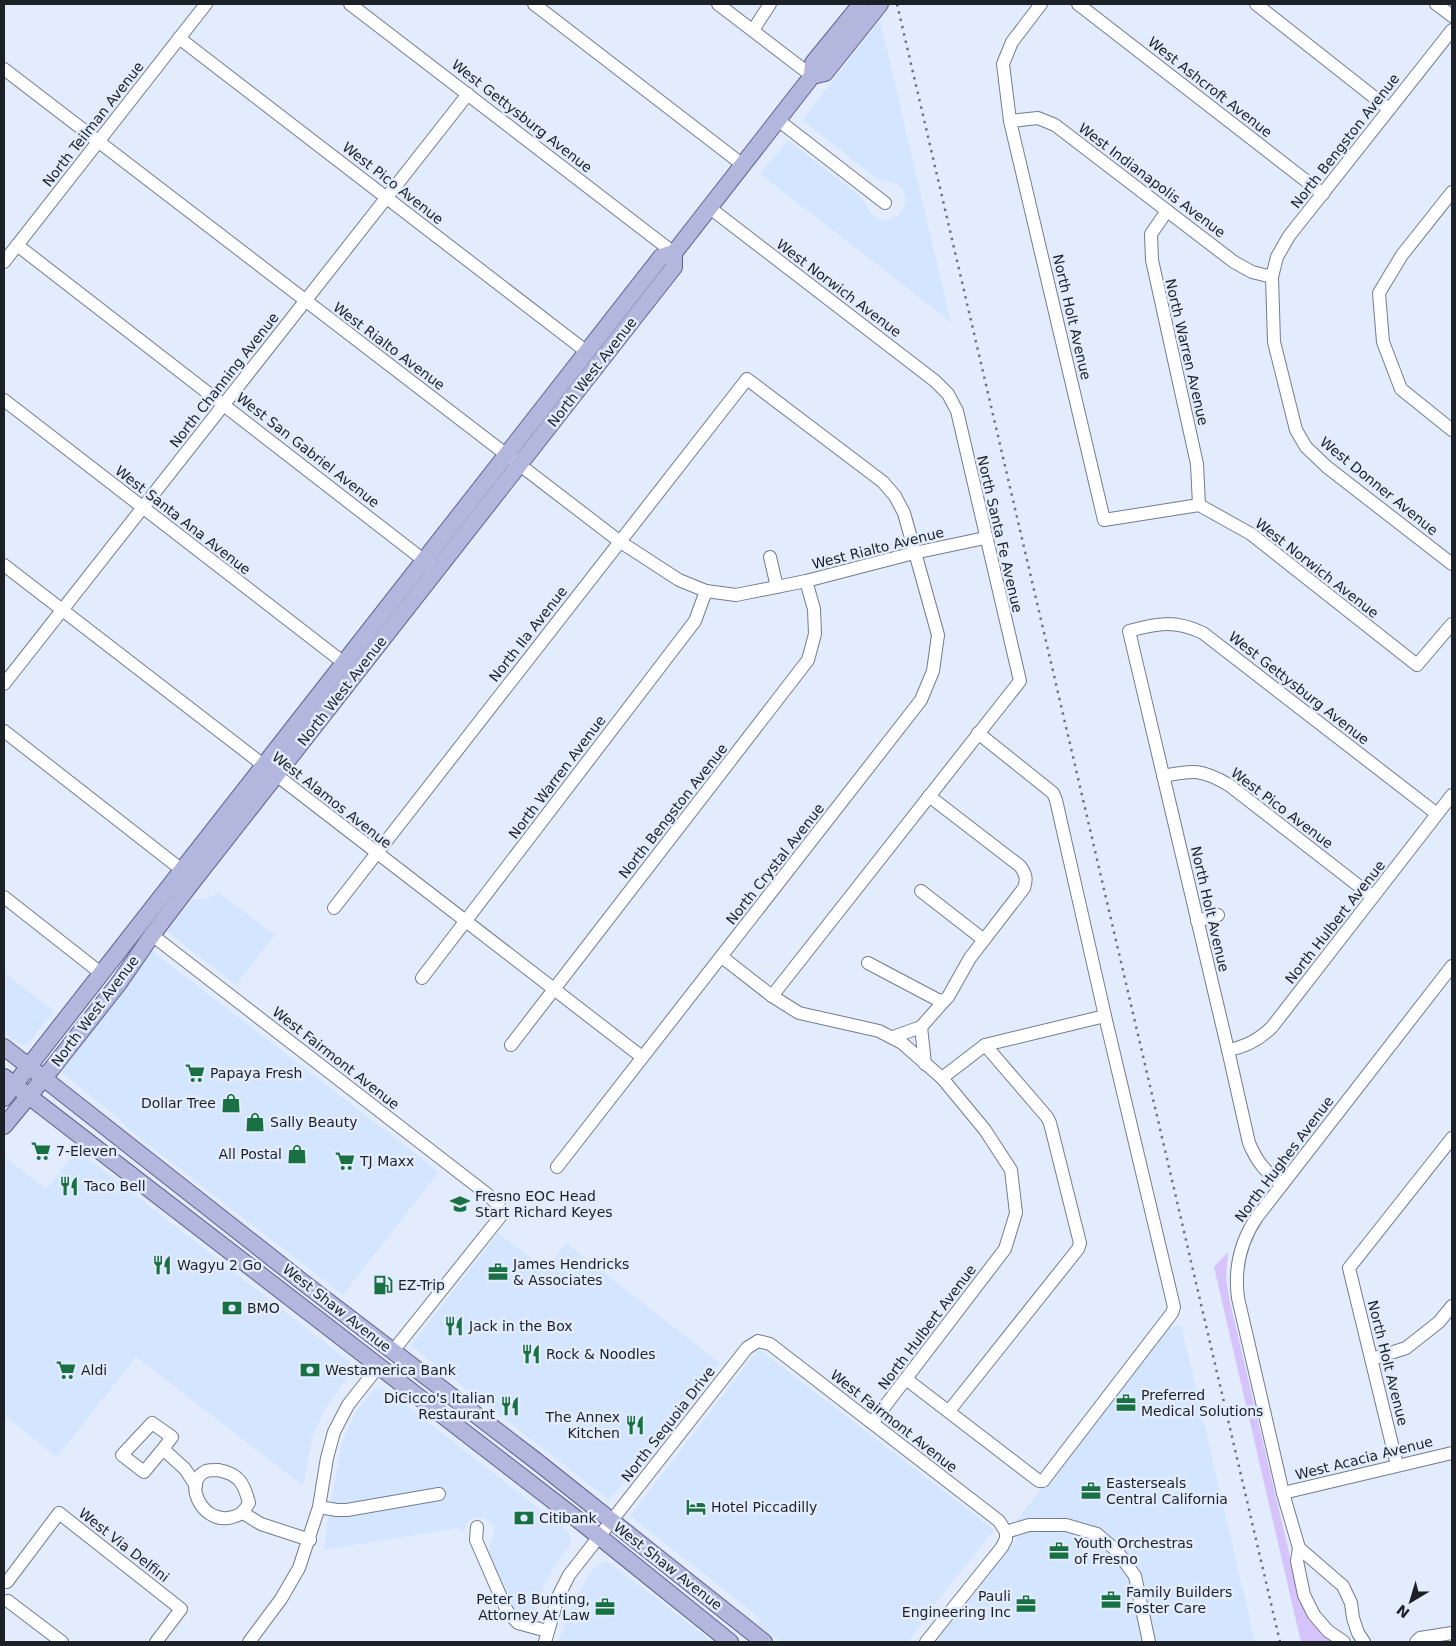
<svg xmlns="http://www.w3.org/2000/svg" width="1456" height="1646" font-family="'DejaVu Sans',sans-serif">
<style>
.built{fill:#d4e5ff}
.green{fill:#d6c3fc}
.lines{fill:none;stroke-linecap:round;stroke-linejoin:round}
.minor-casing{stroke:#727d8e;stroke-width:14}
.major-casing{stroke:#5d628f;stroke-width:18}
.minor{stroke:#fff;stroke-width:12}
.major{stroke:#b3b6dd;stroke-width:16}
.rail{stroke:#707681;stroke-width:2.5;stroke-dasharray:2.5 5;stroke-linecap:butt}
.labels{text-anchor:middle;stroke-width:5;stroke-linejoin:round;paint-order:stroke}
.street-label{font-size:14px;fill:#1c2027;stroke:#e2ecfc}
.poi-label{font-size:14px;fill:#1c2027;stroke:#e2ecfc;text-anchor:start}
</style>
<rect width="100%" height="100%" fill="#e2ecfc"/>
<g class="built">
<path d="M880,20L920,192L951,322L760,174L788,140L862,198L868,210L876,218L888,221L899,215L906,203L905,196L902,189L897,184L877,179L802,120Z"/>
<path d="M218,892L275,935L236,985L169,933L168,930L193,899H207Z"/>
<path d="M152,951L439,1172L343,1295L133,1133L114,1115L61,1072V1070Z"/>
<path d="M4,972L54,1011L30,1041L24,1045L17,1043L4,1032Z"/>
<path d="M77,1150L350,1362L352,1370L350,1375L328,1404L313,1435L303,1486L136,1357L57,1457L4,1415V1156L46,1189Z"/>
<path d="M498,1233L546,1269L566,1243L720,1363L609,1500L411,1346Z"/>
<path d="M1181,1325L1255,1642H936L1014,1543L1018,1532L1016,1521L1165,1329Z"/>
<path d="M760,1350L994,1530L932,1608L909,1642H781L758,1624L761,1619L630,1516L757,1351Z"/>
<path d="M380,1388L387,1390L569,1532L571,1540L570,1544L546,1581L531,1618H523L513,1610L489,1552L490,1545L494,1534L493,1525L484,1518H473L467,1523L463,1532L458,1528L324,1550L329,1513L342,1442L356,1412L372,1391Z"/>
<path d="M606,1562L610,1563L712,1642H559L567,1616L579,1591L596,1566Z"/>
</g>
<path class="green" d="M1228,1252L1226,1277L1229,1298L1301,1603C1310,1622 1319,1630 1335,1642H1301L1214,1267Z"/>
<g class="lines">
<defs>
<g id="minor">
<path d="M350,4L674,253"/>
<path d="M534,4L743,165"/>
<path d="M718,4L812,76"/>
<path d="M1041,4L1012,42L1003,64L1010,121L1104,520L1199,505L1251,534L1417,665L1452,624"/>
<path d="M1078,4L1323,194"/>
<path d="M1256,4L1389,109"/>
<path d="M1436,4L1452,16"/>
<path d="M753,30L770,4"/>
<path d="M1452,30L1289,236L1277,257L1272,277L1274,342L1296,430L1306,447L1327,467L1452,564"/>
<path d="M179,38L587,352"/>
<path d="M4,69L619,541L679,580L706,591L736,595L806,581L914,553L985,538"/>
<path d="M778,120L885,203"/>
<path d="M1010,121L1038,118L1055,125L1234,262L1252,272L1272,277"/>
<path d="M1452,192L1402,255L1379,293L1383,342L1401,389L1452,430"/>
<path d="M710,208L935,381L948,394L957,411L1020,681L772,996"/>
<path d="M1167,211L1151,234L1152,260L1197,464L1199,505"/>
<path d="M17,245L430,565"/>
<path d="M4,262L206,4"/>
<path d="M4,400L344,663"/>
<path d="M770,557L777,587"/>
<path d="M4,565L642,1057"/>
<path d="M4,684L468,94"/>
<path d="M4,731L182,870"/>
<path d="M1163,776C1194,770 1202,769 1229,785L1373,897"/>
<path d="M921,891L984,940"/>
<path d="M4,897L102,974"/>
<path d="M334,908L747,379L883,482L895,496L904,513L938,635L933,671L921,700L557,1167"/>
<path d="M1197,921L1218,915"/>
<path d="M152,935L487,1194L499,1206L500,1217L393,1351"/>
<path d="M722,957L772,996L799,1013L879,1031L902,1043L942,1078L985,1130L1011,1170L1016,1213L1005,1249L872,1423"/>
<path d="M868,963L938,1000L944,1001L948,997L970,958L1024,888C1027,879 1026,874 1020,866L929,796"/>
<path d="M422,978L695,621L706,591"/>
<path d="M921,1027L944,1001"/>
<path d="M893,1037L921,1027L925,1064"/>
<path d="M511,1045L808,660L815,634L814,609L806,581"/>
<path d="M1228,1050C1246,1047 1259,1040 1272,1027L1452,795"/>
<path d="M942,1078L985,1045L1105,1016"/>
<path d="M1281,1184C1265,1171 1257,1162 1249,1143L1228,1050L1129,631C1158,623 1175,620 1203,633L1437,814"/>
<path d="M1372,1359L1406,1348L1439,1322L1452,1306"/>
<path d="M906,1379L1039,1481H1043L1172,1313L1174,1307L1105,1016L1056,800L1053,793L978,733"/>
<path d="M949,1411L1078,1249L1080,1243L1050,1123L1047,1117L985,1045"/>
<path d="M163,1449L172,1437L152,1423L122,1455L144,1472L163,1449L185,1469L196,1486"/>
<path d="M1397,1465L1349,1268L1452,1138"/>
<path d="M218,1470C239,1474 244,1483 249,1503C243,1513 240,1516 228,1518C202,1522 182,1482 206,1471C209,1470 215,1470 218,1470Z"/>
<path d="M1283,1493L1452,1453"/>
<path d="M319,1507L337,1510H347L439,1494"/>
<path d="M243,1513L261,1524L310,1540"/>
<path d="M477,1527L476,1540L507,1611L518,1623L547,1631"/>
<path d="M1006,1532L1029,1525H1066L1097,1534L1117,1551L1135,1576L1149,1642"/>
<path d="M1299,1548L1343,1586L1351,1603L1353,1618L1358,1633L1364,1642"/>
<path d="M7,1582L59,1513L181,1609L156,1642"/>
<path d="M8,1601L62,1642"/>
<path d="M249,1642L281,1599L299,1568L319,1507L327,1458L334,1432L348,1405L378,1367"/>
<path d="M545,1642L558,1597L569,1575L747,1348L758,1341L770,1344L999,1521L1006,1532"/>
<path d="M926,1642L1002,1547L1006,1539V1532"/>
<path d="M1344,1642L1328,1631L1314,1615L1304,1595L1297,1561L1299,1548L1283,1493L1238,1298C1234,1268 1240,1242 1257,1217L1452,966"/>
<path d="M1416,1642L1420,1638L1452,1633"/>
</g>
<g id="major">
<path d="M812,76L825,73L880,4"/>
<path d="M4,1047L300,1280L535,1460L764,1642"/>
<path d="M4,1077L586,1526L730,1642"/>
<path d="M4,1098L661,257L674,253"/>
<path d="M4,1126L53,1067L119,983L152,935L190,885L674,267V253L812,76L813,63L861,4"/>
</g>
</defs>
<use href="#minor" class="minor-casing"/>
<use href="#major" class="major-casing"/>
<use href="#minor" class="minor"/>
<use href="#major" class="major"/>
<path class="rail" d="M897,4L1280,1642"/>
</g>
<defs>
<symbol id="supermarket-bare" viewBox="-9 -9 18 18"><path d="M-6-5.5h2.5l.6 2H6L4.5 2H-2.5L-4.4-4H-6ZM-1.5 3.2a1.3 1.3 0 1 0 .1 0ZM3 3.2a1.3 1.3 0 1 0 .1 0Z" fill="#197043" stroke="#e2ecfc" stroke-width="2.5" paint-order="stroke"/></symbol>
<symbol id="shop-bare" viewBox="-9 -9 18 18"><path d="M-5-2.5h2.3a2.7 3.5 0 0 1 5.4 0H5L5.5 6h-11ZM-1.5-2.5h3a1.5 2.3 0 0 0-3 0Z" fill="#197043" stroke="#e2ecfc" stroke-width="2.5" paint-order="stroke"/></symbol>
<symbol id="restaurant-bare" viewBox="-9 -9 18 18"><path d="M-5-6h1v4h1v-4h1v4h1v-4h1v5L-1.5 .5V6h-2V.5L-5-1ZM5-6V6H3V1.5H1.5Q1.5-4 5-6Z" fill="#197043" stroke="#e2ecfc" stroke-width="2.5" paint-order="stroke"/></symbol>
<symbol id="school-bare" viewBox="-9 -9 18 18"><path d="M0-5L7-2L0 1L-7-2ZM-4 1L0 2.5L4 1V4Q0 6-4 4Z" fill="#197043" stroke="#e2ecfc" stroke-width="2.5" paint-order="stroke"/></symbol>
<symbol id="office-bare" viewBox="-9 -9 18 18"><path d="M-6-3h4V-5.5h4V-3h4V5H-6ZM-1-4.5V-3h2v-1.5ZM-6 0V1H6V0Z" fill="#197043" stroke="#e2ecfc" stroke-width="2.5" paint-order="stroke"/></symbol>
<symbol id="fuel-bare" viewBox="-9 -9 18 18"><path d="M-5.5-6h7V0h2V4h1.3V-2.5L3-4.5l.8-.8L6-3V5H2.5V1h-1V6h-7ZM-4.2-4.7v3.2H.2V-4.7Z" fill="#197043" stroke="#e2ecfc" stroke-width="2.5" paint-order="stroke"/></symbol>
<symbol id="bank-bare" viewBox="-9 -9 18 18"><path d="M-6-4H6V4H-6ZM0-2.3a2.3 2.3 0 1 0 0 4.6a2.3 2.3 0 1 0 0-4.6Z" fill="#197043" stroke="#e2ecfc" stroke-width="2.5" paint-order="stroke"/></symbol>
<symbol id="hotel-bare" viewBox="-9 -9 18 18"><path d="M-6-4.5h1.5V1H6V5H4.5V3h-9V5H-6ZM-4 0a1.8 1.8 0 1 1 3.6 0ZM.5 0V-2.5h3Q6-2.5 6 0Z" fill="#197043" stroke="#e2ecfc" stroke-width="2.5" paint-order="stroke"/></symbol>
</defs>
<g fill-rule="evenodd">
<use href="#supermarket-bare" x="181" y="1059" width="28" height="28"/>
<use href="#shop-bare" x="217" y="1089" width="28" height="28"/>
<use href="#shop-bare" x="241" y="1108" width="28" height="28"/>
<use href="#supermarket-bare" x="27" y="1137" width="28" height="28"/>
<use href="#shop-bare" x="283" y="1140" width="28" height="28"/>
<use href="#supermarket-bare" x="331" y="1147" width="28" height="28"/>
<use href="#restaurant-bare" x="55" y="1172" width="28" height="28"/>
<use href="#school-bare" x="446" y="1190" width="28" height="28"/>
<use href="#restaurant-bare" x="148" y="1251" width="28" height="28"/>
<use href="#office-bare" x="484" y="1258" width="28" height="28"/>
<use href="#fuel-bare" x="369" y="1271" width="28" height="28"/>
<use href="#bank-bare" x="218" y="1294" width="28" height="28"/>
<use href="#restaurant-bare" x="440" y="1312" width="28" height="28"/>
<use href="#restaurant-bare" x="517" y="1340" width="28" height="28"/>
<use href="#supermarket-bare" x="52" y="1356" width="28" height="28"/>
<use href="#bank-bare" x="296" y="1356" width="28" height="28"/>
<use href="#office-bare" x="1112" y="1389" width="28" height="28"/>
<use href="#restaurant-bare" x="496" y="1392" width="28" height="28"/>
<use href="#restaurant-bare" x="621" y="1411" width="28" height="28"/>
<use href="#office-bare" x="1077" y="1477" width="28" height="28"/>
<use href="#hotel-bare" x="682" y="1493" width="28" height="28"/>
<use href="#bank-bare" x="510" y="1504" width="28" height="28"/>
<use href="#office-bare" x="1045" y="1537" width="28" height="28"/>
<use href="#office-bare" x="1097" y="1586" width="28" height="28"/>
<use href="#office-bare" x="1012" y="1590" width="28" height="28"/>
<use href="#office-bare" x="591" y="1593" width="28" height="28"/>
</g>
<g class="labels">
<g class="street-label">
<text transform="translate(1210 87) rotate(38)" y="5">West Ashcroft Avenue</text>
<text transform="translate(522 116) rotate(38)" y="5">West Gettysburg Avenue</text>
<text transform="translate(93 124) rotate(-52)" y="5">North Teilman Avenue</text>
<text transform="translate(1345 141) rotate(-52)" y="5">North Bengston Avenue</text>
<text transform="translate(1152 180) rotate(37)" y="5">West Indianapolis Avenue</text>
<text transform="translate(393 183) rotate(38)" y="5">West Pico Avenue</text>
<text transform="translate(839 288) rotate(37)" y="5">West Norwich Avenue</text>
<text transform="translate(1072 317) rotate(77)" y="5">North Holt Avenue</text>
<text transform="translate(389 346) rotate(37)" y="5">West Rialto Avenue</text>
<text transform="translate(1187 352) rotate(77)" y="5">North Warren Avenue</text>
<text transform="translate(592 372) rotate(-52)" y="5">North West Avenue</text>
<text transform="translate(224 380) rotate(-52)" y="5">North Channing Avenue</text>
<text transform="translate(308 450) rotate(38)" y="5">West San Gabriel Avenue</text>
<text transform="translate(1379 486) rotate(39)" y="5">West Donner Avenue</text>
<text transform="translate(183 520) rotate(38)" y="5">West Santa Ana Avenue</text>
<text transform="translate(1000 534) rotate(77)" y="5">North Santa Fe Avenue</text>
<text transform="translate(878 548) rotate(-14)" y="5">West Rialto Avenue</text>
<text transform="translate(1317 568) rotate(38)" y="5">West Norwich Avenue</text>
<text transform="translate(528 634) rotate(-52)" y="5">North Ila Avenue</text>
<text transform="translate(1299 688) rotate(38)" y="5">West Gettysburg Avenue</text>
<text transform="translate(342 691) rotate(-52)" y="5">North West Avenue</text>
<text transform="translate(557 777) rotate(-53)" y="5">North Warren Avenue</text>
<text transform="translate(332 800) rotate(38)" y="5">West Alamos Avenue</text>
<text transform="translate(1282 808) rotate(37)" y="5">West Pico Avenue</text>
<text transform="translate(673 811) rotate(-52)" y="5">North Bengston Avenue</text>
<text transform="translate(775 864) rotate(-52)" y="5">North Crystal Avenue</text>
<text transform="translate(1210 909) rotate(77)" y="5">North Holt Avenue</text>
<text transform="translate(1335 922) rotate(-52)" y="5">North Hulbert Avenue</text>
<text transform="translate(95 1011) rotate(-53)" y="5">North West Avenue</text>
<text transform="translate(336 1058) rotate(38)" y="5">West Fairmont Avenue</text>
<text transform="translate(1284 1159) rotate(-53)" y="5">North Hughes Avenue</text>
<text transform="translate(337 1308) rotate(38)" y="5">West Shaw Avenue</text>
<text transform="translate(927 1327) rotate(-53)" y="5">North Hulbert Avenue</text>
<text transform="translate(1388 1363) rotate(76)" y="5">North Holt Avenue</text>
<text transform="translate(894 1421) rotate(38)" y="5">West Fairmont Avenue</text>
<text transform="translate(668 1424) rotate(-52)" y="5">North Sequoia Drive</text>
<text transform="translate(1364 1458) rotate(-14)" y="5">West Acacia Avenue</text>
<text transform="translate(124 1545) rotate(38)" y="5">West Via Delfini</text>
<text transform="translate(668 1566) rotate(38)" y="5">West Shaw Avenue</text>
</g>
<g class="poi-label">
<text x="210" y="1078">Papaya Fresh</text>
<text x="216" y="1108" text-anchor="end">Dollar Tree</text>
<text x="270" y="1127">Sally Beauty</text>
<text x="56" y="1156">7-Eleven</text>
<text x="282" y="1159" text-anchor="end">All Postal</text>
<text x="360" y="1166">TJ Maxx</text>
<text x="84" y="1191">Taco Bell</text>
<text x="475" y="1201">Fresno EOC Head<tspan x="475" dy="16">Start Richard Keyes</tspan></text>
<text x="513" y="1269">James Hendricks<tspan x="513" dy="16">&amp; Associates</tspan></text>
<text x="177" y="1270">Wagyu 2 Go</text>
<text x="398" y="1290">EZ-Trip</text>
<text x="247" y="1313">BMO</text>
<text x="469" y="1331">Jack in the Box</text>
<text x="546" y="1359">Rock &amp; Noodles</text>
<text x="81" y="1375">Aldi</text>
<text x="325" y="1375">Westamerica Bank</text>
<text x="1141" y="1400">Preferred<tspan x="1141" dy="16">Medical Solutions</tspan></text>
<text x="495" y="1403" text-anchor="end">DiCicco's Italian<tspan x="495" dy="16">Restaurant</tspan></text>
<text x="620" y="1422" text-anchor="end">The Annex<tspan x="620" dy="16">Kitchen</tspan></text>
<text x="1106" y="1488">Easterseals<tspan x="1106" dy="16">Central California</tspan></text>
<text x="711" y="1512">Hotel Piccadilly</text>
<text x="539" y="1523">Citibank</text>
<text x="1074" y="1548">Youth Orchestras<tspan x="1074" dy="16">of Fresno</tspan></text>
<text x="1126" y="1597">Family Builders<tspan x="1126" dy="16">Foster Care</tspan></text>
<text x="1011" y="1601" text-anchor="end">Pauli<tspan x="1011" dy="16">Engineering Inc</tspan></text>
<text x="590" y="1604" text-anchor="end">Peter B Bunting,<tspan x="590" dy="16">Attorney At Law</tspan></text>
</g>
</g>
<rect width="1456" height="1646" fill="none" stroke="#1c2027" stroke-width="10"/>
<g transform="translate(1411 1601) rotate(218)" stroke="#e2ecfc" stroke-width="4" paint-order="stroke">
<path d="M0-4L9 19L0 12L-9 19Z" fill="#1c2027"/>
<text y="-8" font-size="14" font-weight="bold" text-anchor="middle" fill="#1c2027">N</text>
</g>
</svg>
